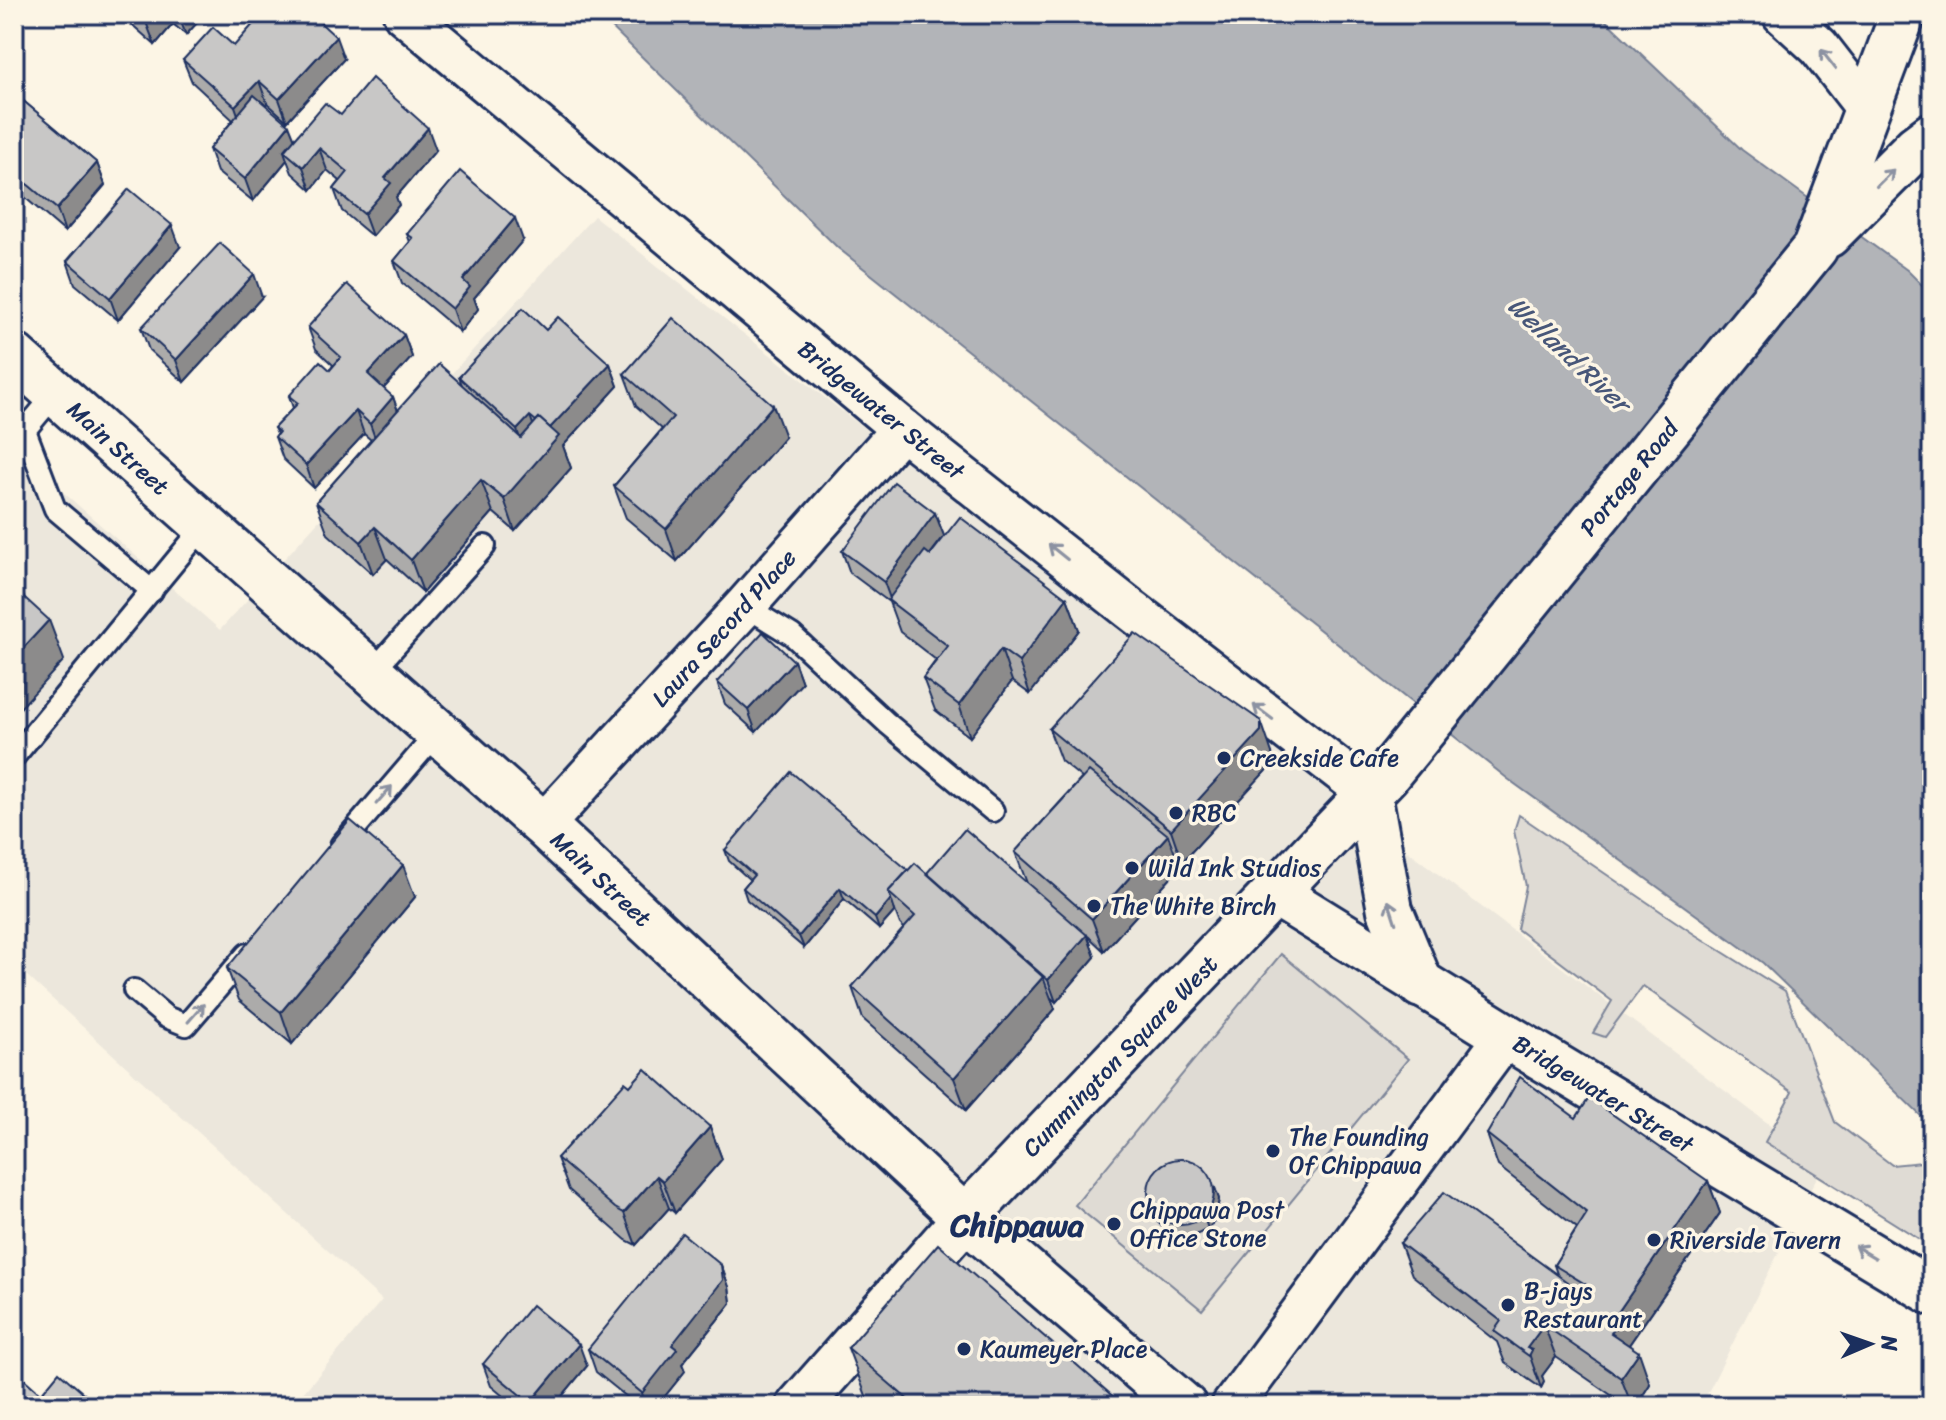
<svg xmlns="http://www.w3.org/2000/svg" width="1946" height="1420" font-family="Sriracha,sans-serif">
<style>
.built{fill:#ece7dc}
.green{fill:#dfdbd4;stroke:#7d8599;stroke-width:2}
.water{fill:#b2b4b8;stroke:#767f94;stroke-width:2}
.lines{fill:none;stroke-linecap:round;stroke-linejoin:round}
.service-casing{stroke:#1b2f5e;stroke-width:26}
.minor-casing{stroke:#1b2f5e;stroke-width:46}
.tertiary-casing{stroke:#1b2f5e;stroke-width:50}
.secondary-casing{stroke:#1b2f5e;stroke-width:50}
.service{stroke:#fcf5e5;stroke-width:20}
.minor{stroke:#fcf5e5;stroke-width:40}
.tertiary{stroke:#fcf5e5;stroke-width:44}
.secondary{stroke:#fcf5e5;stroke-width:44}
.wall{fill:#acabaa;stroke:#1b2f5e;stroke-width:2}
.shaded-wall{fill:#8c8b8b;stroke:#1b2f5e;stroke-width:2}
.building{fill:#c8c7c6;stroke:#1b2f5e;stroke-width:2}
.oneway{stroke:#8c92a2}
.poi-dot{fill:#1b2f5e;stroke:#fcf5e5;stroke-width:3}
.labels{text-anchor:middle;stroke-width:7;stroke-linejoin:round;paint-order:stroke}
.street-label{font-size:24px;fill:#1b2f5e;stroke:#fcf5e5}
.poi-label{font-size:24px;fill:#1b2f5e;stroke:#fcf5e5;text-anchor:start}
.water-label{font-size:26px;font-style:italic;fill:#485779;stroke:#fcf5e5}
.district-label{font-size:32px;font-weight:bold;fill:#1b2f5e;stroke:#fcf5e5}
</style>
<rect width="100%" height="100%" fill="#fcf5e5"/>
<filter id="ink" filterUnits="userSpaceOnUse"><feTurbulence type="fractalNoise" baseFrequency=".0125" numOctaves="2"/><feDisplacementMap in="SourceGraphic" scale="16" xChannelSelector="R" yChannelSelector="G"/><feConvolveMatrix kernelMatrix="1 2 1 2 8 2 1 2 1" color-interpolation-filters="sRGB"/></filter>
<g filter="url(#ink)">
<path class="built" d="M594,216L1241,725L1823,1165L1701,1406H292L382,1300L14,964V449L220,630Z"/>
<g class="green">
<path d="M1519,815L1694,934L1785,991L1835,1122L1892,1165L1932,1161V1247L1765,1142L1792,1092L1643,986L1605,1037L1593,1033L1612,1001L1517,929L1526,886L1514,831Z"/>
<path d="M1281,954L1408,1059L1202,1310L1075,1205Z"/>
</g>
<path class="water" d="M598,14H1599L1742,150L1907,270L1932,295V1123L1925,1120L1763,963L1508,779L838,248Z"/>
<g class="lines">
<defs>
<g id="service">
<path d="M56,393L25,430L55,509L152,591"/>
<path d="M745,606L792,635L887,723L993,811"/>
<path d="M372,672L485,546"/>
<path d="M14,757L205,525"/>
<path d="M341,845L438,732"/>
<path d="M134,990L166,1017L186,1025L247,954"/>
</g>
<g id="minor">
<path d="M404,14L902,429L1130,609L1369,793"/>
<path d="M1783,14L1819,47L1868,110"/>
<path d="M543,825L745,606L902,429"/>
<path d="M1232,1406L1506,1036"/>
</g>
<g id="tertiary">
<path d="M1275,893L1506,1036L1932,1292"/>
<path d="M799,1406L965,1218"/>
</g>
<g id="secondary">
<path d="M1828,235L1916,147L1932,135"/>
<path d="M14,356L543,825L965,1218L1184,1406"/>
<path d="M1369,793L1390,910L1421,985"/>
<path d="M965,1218L1387,775L1815,248L1903,14"/>
</g>
</defs>
<use href="#service" class="service-casing"/>
<use href="#minor" class="minor-casing"/>
<use href="#tertiary" class="tertiary-casing"/>
<use href="#secondary" class="secondary-casing"/>
<use href="#service" class="service"/>
<use href="#minor" class="minor"/>
<use href="#tertiary" class="tertiary"/>
<use href="#secondary" class="secondary"/>
</g>
<g class="wall">
<path d="M120,14H205L186,35L173,24L155,45Z"/>
<path d="M234,46L344,59L287,121L267,103L265,105L294,138L341,115L436,150L396,197L399,205L372,236L342,211L334,189L340,181L327,170L311,190L292,173L287,160L253,201L217,172L209,149L233,120L192,82L183,60Z"/>
<path d="M14,93L97,163L105,185L65,232L14,188Z"/>
<path d="M407,234L523,240L474,298L478,309L460,332L402,283L394,261L410,242Z"/>
<path d="M180,247L118,320L75,284L67,261Z"/>
<path d="M262,297L184,382L149,350L141,328Z"/>
<path d="M308,327L404,335L412,357L383,389L393,397L398,411L462,385L459,377L546,330L610,364L618,386L563,446L571,468L515,531L493,512L423,592L387,559L373,574L328,534L316,502L371,440L364,434L314,488L283,459L275,437L277,434L274,428L293,408L289,396L330,370L333,365L316,349Z"/>
<path d="M624,374L785,437L677,561L626,518L614,486L662,429L636,406Z"/>
<path d="M935,513L944,536L929,555L1067,598L1079,630L1030,694L1012,681L970,737L935,710L923,678L936,660L900,632L889,602L850,573L842,551Z"/>
<path d="M794,661L802,683L756,732L725,704L717,682Z"/>
<path d="M1049,729L1272,753L1273,763L1182,862L1176,857L1180,867L1104,951L1088,936L1095,957L1056,1002L1050,997L1055,1009L966,1110L863,1019L852,987L904,928L900,924L895,911L879,929L844,899L804,948L747,900L743,888L750,880L729,861L725,850L927,873L1027,883L1015,852L1082,778L1061,761Z"/>
<path d="M415,897L292,1044L239,1000L227,968Z"/>
<path d="M630,1086L710,1127L722,1159L675,1213L669,1208L636,1245L626,1240L569,1190L557,1158Z"/>
<path d="M1576,1118L1708,1181L1720,1213L1629,1345L1650,1384L1636,1406H1627L1556,1357L1542,1376L1544,1382L1541,1388L1505,1363L1497,1342L1412,1275L1400,1243L1557,1274L1554,1265L1577,1228L1498,1166L1487,1134Z"/>
<path d="M1215,1188L1219,1199L1215,1220L1208,1229L1190,1238L1169,1234L1154,1218L1150,1207Z"/>
<path d="M721,1265L729,1287L731,1303L682,1364L685,1371L657,1406H638L596,1372L588,1349Z"/>
<path d="M848,1348L1124,1406H874L868,1401Z"/>
<path d="M483,1364L587,1366L554,1406H515L491,1386Z"/>
</g>
<g class="shaded-wall">
<path d="M154,14H169L173,24L155,45L146,22Z"/>
<path d="M178,14H205L186,35Z"/>
<path d="M336,37L344,59L287,121L279,99Z"/>
<path d="M259,81L267,103L243,129L235,106Z"/>
<path d="M289,125L298,147L284,151L287,160L253,201L245,179Z"/>
<path d="M428,128L436,150L396,197L399,205L372,236L364,214L385,178Z"/>
<path d="M319,148L327,170L311,190L303,167Z"/>
<path d="M97,163L105,185L65,232L57,209Z"/>
<path d="M515,218L523,240L474,298L478,309L460,332L452,309L463,280Z"/>
<path d="M172,225L180,247L118,320L110,298Z"/>
<path d="M254,274L262,297L184,382L176,360Z"/>
<path d="M404,335L412,357L376,397L368,374Z"/>
<path d="M610,364L618,386L563,446L571,468L515,531L504,499L547,431Z"/>
<path d="M393,397L401,420L378,446L370,424Z"/>
<path d="M773,405L785,437L677,561L666,529Z"/>
<path d="M356,411L364,434L314,488L306,465Z"/>
<path d="M530,416L538,438L525,452L517,430Z"/>
<path d="M481,480L493,512L423,592L411,560Z"/>
<path d="M935,513L944,536L892,604L884,582Z"/>
<path d="M375,527L387,559L373,574L361,542Z"/>
<path d="M1067,598L1079,630L1030,694L1019,662Z"/>
<path d="M49,620L64,660L14,715V658Z"/>
<path d="M1001,649L1012,681L970,737L959,705Z"/>
<path d="M794,661L802,683L756,732L748,710Z"/>
<path d="M1261,721L1272,753L1273,763L1182,862L1171,830Z"/>
<path d="M1168,835L1180,867L1104,951L1092,919Z"/>
<path d="M403,865L415,897L292,1044L281,1012Z"/>
<path d="M840,888L844,899L804,948L799,936Z"/>
<path d="M891,899L895,911L879,929L875,918Z"/>
<path d="M1087,935L1095,957L1056,1002L1048,980Z"/>
<path d="M1043,977L1055,1009L966,1110L954,1078Z"/>
<path d="M710,1127L722,1159L675,1213L663,1181Z"/>
<path d="M657,1176L669,1208L636,1245L624,1213Z"/>
<path d="M1708,1181L1720,1213L1626,1349L1611,1333L1612,1321Z"/>
<path d="M1215,1188L1219,1199L1215,1220L1208,1229L1204,1217Z"/>
<path d="M721,1265L729,1287L731,1303L682,1364L685,1371L657,1406H646L642,1393Z"/>
<path d="M1544,1325L1556,1357L1542,1376L1544,1382L1541,1388L1527,1348Z"/>
<path d="M579,1344L587,1366L554,1406H531L530,1403Z"/>
<path d="M1639,1352L1650,1384L1636,1406H1632L1621,1378Z"/>
</g>
<g class="building">
<path d="M137,14H154L146,22Z"/>
<path d="M262,14H311L336,37L279,99L259,81L235,106L183,60L213,27L234,46Z"/>
<path d="M372,78L428,128L385,178L391,183L364,214L334,189L348,172L319,148L303,167L284,151L325,103L341,115Z"/>
<path d="M14,93L97,163L57,209L14,173Z"/>
<path d="M254,95L289,125L245,179L209,149Z"/>
<path d="M460,171L515,218L463,280L470,287L452,309L394,261L413,238L407,234Z"/>
<path d="M129,189L172,225L110,298L67,261Z"/>
<path d="M220,243L254,274L176,360L141,328Z"/>
<path d="M347,284L404,335L368,374L393,397L370,424L356,411L306,465L275,437L279,432L274,428L298,403L289,396L320,361L330,370L341,357L308,327Z"/>
<path d="M523,308L546,330L558,317L610,364L550,428L539,418L536,421L530,416L517,430L459,377Z"/>
<path d="M673,318L773,405L666,529L614,486L673,417L624,374Z"/>
<path d="M439,364L521,438L539,418L559,436L504,499L481,480L411,560L375,527L361,542L316,502Z"/>
<path d="M894,482L935,513L884,582L842,551Z"/>
<path d="M960,517L1067,598L1019,662L1001,649L959,705L923,678L948,646L888,600L925,551L930,555Z"/>
<path d="M14,588L49,620L14,658Z"/>
<path d="M763,632L794,661L748,710L717,682Z"/>
<path d="M1135,633L1261,721V731L1171,830L1049,729Z"/>
<path d="M1089,771L1168,835L1092,919L1015,852Z"/>
<path d="M791,772L908,870L888,892L891,899L875,918L840,888L799,936L743,888L754,875L725,850Z"/>
<path d="M350,820L403,865L281,1012L227,968Z"/>
<path d="M965,829L1087,935L1048,980L927,873Z"/>
<path d="M915,863L1043,977L954,1078L852,987L915,916L888,892Z"/>
<path d="M645,1069L710,1127L663,1181L657,1176L624,1213L615,1208L557,1158L625,1082L630,1086Z"/>
<path d="M1520,1077L1576,1118L1589,1098L1708,1181L1612,1321L1618,1325L1611,1333L1639,1352L1621,1378L1544,1325L1527,1348L1532,1350L1529,1356L1494,1331L1501,1321L1400,1243L1444,1192L1578,1290L1585,1284L1554,1265L1587,1213L1487,1134Z"/>
<circle cx="1181" cy="1192" r="33"/>
<path d="M682,1233L721,1265L723,1280L672,1345L677,1349L642,1393L588,1349Z"/>
<path d="M938,1244L1124,1406H909L912,1403L848,1348Z"/>
<path d="M532,1305L579,1344L530,1403L483,1364Z"/>
<path d="M59,1372L98,1406H14V1388L23,1378L41,1394Z"/>
</g>
<defs><path id="oneway-shaft" d="M-6 0H5M1.5-3L5.5 0L1.5 3" fill="none" stroke-width="1.6" stroke-linecap="round" stroke-linejoin="round" transform="scale(2)"/></defs>
<g class="oneway">
<use href="#oneway-shaft" transform="translate(1828 59) rotate(-128)"/>
<use href="#oneway-shaft" transform="translate(1885 178) rotate(-45)"/>
<use href="#oneway-shaft" transform="translate(1058 552) rotate(-141)"/>
<use href="#oneway-shaft" transform="translate(1263 712) rotate(-143)"/>
<use href="#oneway-shaft" transform="translate(384 795) rotate(-49)"/>
<use href="#oneway-shaft" transform="translate(1392 912) rotate(-108)"/>
<use href="#oneway-shaft" transform="translate(196 1013) rotate(-49)"/>
<use href="#oneway-shaft" transform="translate(1865 1252) rotate(-149)"/>
</g>
</g>
<g class="poi-dot">
<circle cx="1224" cy="758" r="8"/>
<circle cx="1176" cy="813" r="8"/>
<circle cx="1132" cy="868" r="8"/>
<circle cx="1094" cy="906" r="8"/>
<circle cx="1273" cy="1151" r="8"/>
<circle cx="1114" cy="1224" r="8"/>
<circle cx="1654" cy="1240" r="8"/>
<circle cx="1508" cy="1305" r="8"/>
<circle cx="964" cy="1349" r="8"/>
</g>
<g class="labels">
<g class="street-label">
<text transform="translate(881 410) rotate(39)" y="8">Bridgewater Street</text>
<text transform="translate(118 448) rotate(42)" y="8">Main Street</text>
<text transform="translate(1629 478) rotate(-51)" y="8">Portage Road</text>
<text transform="translate(724 628) rotate(-48)" y="8">Laura Secord Place</text>
<text transform="translate(601 879) rotate(43)" y="8">Main Street</text>
<text transform="translate(1120 1056) rotate(-46)" y="8">Cummington Square West</text>
<text transform="translate(1603 1094) rotate(31)" y="8">Bridgewater Street</text>
</g>
<g class="poi-label">
<text x="1240" y="766">Creekside Cafe</text>
<text x="1192" y="821">RBC</text>
<text x="1148" y="876">Wild Ink Studios</text>
<text x="1110" y="914">The White Birch</text>
<text x="1289" y="1145">The Founding<tspan x="1289" dy="28">Of Chippawa</tspan></text>
<text x="1130" y="1218">Chippawa Post<tspan x="1130" dy="28">Office Stone</tspan></text>
<text x="1670" y="1248">Riverside Tavern</text>
<text x="1524" y="1299">B-jays<tspan x="1524" dy="28">Restaurant</tspan></text>
<text x="980" y="1357">Kaumeyer Place</text>
</g>
<g class="water-label">
<text transform="translate(1569 354) rotate(43)" y="9">Welland River</text>
</g>
<g class="district-label">
<text x="1017" y="1236">Chippawa</text>
</g>
</g>
<rect width="1946" height="1420" fill="none" stroke="#fcf5e5" stroke-width="48"/>
<rect x="24" y="24" width="1898" height="1372" fill="none" stroke="#1b2f5e" stroke-width="3" filter="url(#ink)"/>
<g transform="translate(1870 1344) rotate(88)" stroke="#fcf5e5" stroke-width="6" paint-order="stroke">
<path d="M0-6L14 30L0 20L-14 30Z" fill="#1b2f5e"/>
<text y="-12" font-size="22" font-weight="bold" text-anchor="middle" fill="#1b2f5e">N</text>
</g>
</svg>
